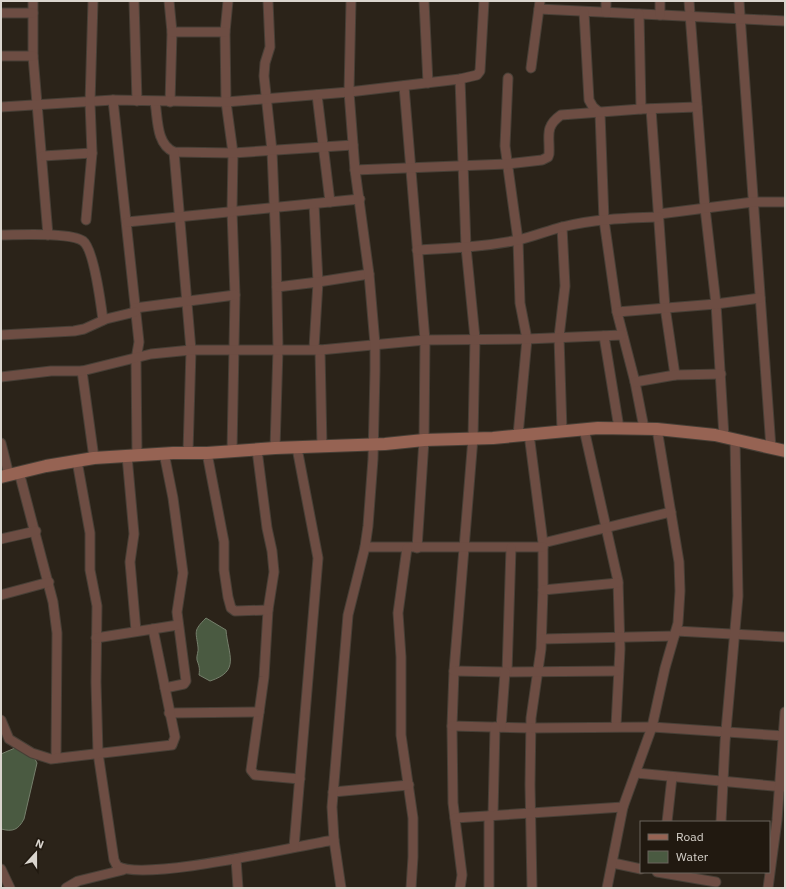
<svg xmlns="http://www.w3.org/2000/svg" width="786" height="889" font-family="'IBM Plex Sans',sans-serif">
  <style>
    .water { fill: #4a5a41; stroke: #757f6b }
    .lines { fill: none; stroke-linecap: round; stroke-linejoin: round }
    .street-casing { stroke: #473f36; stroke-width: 11 }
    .secondary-casing { stroke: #473f36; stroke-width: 14 }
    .street { stroke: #6d4d43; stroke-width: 9 }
    .secondary { stroke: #966353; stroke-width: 12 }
  </style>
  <rect width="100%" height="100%" fill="#2b2319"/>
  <g class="water">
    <path d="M206,618L226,630C228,655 241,671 210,681L199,675C200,668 199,666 197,660C196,656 199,651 198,647C196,631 193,631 206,618Z"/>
    <path d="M15,748L34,757L37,763L24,819C18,830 13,832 1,829V754Z"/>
  </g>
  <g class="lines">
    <g class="street-casing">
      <g id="street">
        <path d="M33,1V56L48,235"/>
        <path d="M134,1L137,101"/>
        <path d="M169,1L172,32L170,102"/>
        <path d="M228,1L225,32L226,102L233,153L232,211L235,295L232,451"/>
        <path d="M268,1L270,47L265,63L264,76L272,151L276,247L278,349L275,448"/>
        <path d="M424,1L428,83"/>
        <path d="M689,1L705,208L716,304L724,437"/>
        <path d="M739,1L771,448"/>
        <path d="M539,9L785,21"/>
        <path d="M584,12L589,100L593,107L600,113L604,220L617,312L635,382L644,428"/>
        <path d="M606,12V1"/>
        <path d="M1,13H33"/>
        <path d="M639,14L641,109"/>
        <path d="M660,15V1"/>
        <path d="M172,32H225"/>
        <path d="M1,56H33"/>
        <path d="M531,68L540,1"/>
        <path d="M508,78L505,146L518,240L520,303L527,339L518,435"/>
        <path d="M460,79L466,247L475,338L473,438L454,671L452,726L453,803L462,875L460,888"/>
        <path d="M404,86L425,340L424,440L417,548"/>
        <path d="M317,95L330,202"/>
        <path d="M113,100L139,342L136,359L137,455"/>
        <path d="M155,102C158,119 156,144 174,152L233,153L353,145"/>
        <path d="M1,107L113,100L226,102L349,92L460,79L477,75L480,71L484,1"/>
        <path d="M651,109L665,307L675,375"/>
        <path d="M174,152L191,350L188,452"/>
        <path d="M43,156L92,153"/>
        <path d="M355,170L507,164L542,160L548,157L549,154C550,136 544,127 561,115L641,109L697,107"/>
        <path d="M314,204L318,282L369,274"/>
        <path d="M659,214L753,202H785"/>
        <path d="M86,220L92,153L90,103L93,1"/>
        <path d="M127,222L360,199"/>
        <path d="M562,227L565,286L559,337L562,431"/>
        <path d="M1,235C19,235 70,232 83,241C94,249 101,305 103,320"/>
        <path d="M417,250C451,248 484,247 518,240C532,237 547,231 562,227C593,219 627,218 659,217"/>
        <path d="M277,287L318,282L314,348L320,350L322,447"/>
        <path d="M135,308L235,295"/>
        <path d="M617,312L716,304L760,298"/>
        <path d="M1,335L74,331L84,329L106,319L135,312"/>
        <path d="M604,336L619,428"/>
        <path d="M82,371L94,458"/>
        <path d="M1,377L51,371H82L151,354L191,350H320L425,340L527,339L622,335"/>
        <path d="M635,382L675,375L721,374"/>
        <path d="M584,429L618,581L620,649L616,726"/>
        <path d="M529,434L543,543V590L541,649L531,718L530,785L532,888"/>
        <path d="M1,443L9,475"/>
        <path d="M257,450L267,528L272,551L274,572L268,610L264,677L251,770L255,775L300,779"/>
        <path d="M164,453L173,498L183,573L177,612L186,681L184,684L165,688"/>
        <path d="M207,453L224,542V570L228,597L231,608L235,611L268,610"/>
        <path d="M127,456L134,534L130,562L136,631"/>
        <path d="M77,461L90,533V570L97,606L96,682L98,753L114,860L117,866C144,882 296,846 334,840"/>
        <path d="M19,472L53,602L57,633L56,758"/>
        <path d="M1,539L36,531"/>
        <path d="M543,543L671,512"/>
        <path d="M365,547H543"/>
        <path d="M407,548L398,613L401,657V735L413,818V857L411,888"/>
        <path d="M543,590L618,583"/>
        <path d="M1,595L49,582"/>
        <path d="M676,631L785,637"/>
        <path d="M96,638L178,625"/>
        <path d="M542,639L674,636"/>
        <path d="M454,671L505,672L618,671"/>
        <path d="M507,672L511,548"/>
        <path d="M169,713L259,712"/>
        <path d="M1,720L9,739L32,753L51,759L172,745L175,737L153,629"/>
        <path d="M452,726L531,728L652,727L785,736"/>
        <path d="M501,727L505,672"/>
        <path d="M636,773L784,787"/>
        <path d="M333,792L409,785"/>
        <path d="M493,815L495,727"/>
        <path d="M489,816V888"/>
        <path d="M455,818L623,807"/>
        <path d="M667,822L672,777"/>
        <path d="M721,822L725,742L738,596L735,439"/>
        <path d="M294,847L318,558L297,448"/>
        <path d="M236,859L238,888"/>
        <path d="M613,863L641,869"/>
        <path d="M1,869L10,888"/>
        <path d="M657,872L716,882"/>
        <path d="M66,888L78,881L123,870"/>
        <path d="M341,888L334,840L332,807L348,615L365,547L368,526L373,459L375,371V344L369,274L355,170L349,92L351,1"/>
        <path d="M607,888L623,807L652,727L665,668L678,623L680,591L679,562L657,429"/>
        <path d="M768,888L777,820L785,712"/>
      </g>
    </g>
    <g class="secondary-casing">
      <path id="secondary" d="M1,477L46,466L94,458L173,453H207L275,448L385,444L424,440L493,438L598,428L657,429L715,435L785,451"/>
    </g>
    <use href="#street" class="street"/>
    <use href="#secondary" class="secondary"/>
  </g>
  <rect width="786" height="889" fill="none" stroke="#dad5ce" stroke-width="4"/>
  <rect x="640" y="821" width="130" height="52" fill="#211910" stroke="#6b645c"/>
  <rect x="648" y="834" width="20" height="6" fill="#966353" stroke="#6b645c"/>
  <text x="676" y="841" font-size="12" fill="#dad5ce">Road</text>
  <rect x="648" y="851" width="20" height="12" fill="#4a5a41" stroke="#6b645c"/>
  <text x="676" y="861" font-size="12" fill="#dad5ce">Water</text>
  <g transform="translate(36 853) rotate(21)" stroke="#211910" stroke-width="3" paint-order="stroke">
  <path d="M0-3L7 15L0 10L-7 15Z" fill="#dad5ce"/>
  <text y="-6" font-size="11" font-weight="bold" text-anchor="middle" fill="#dad5ce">N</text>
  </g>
</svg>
